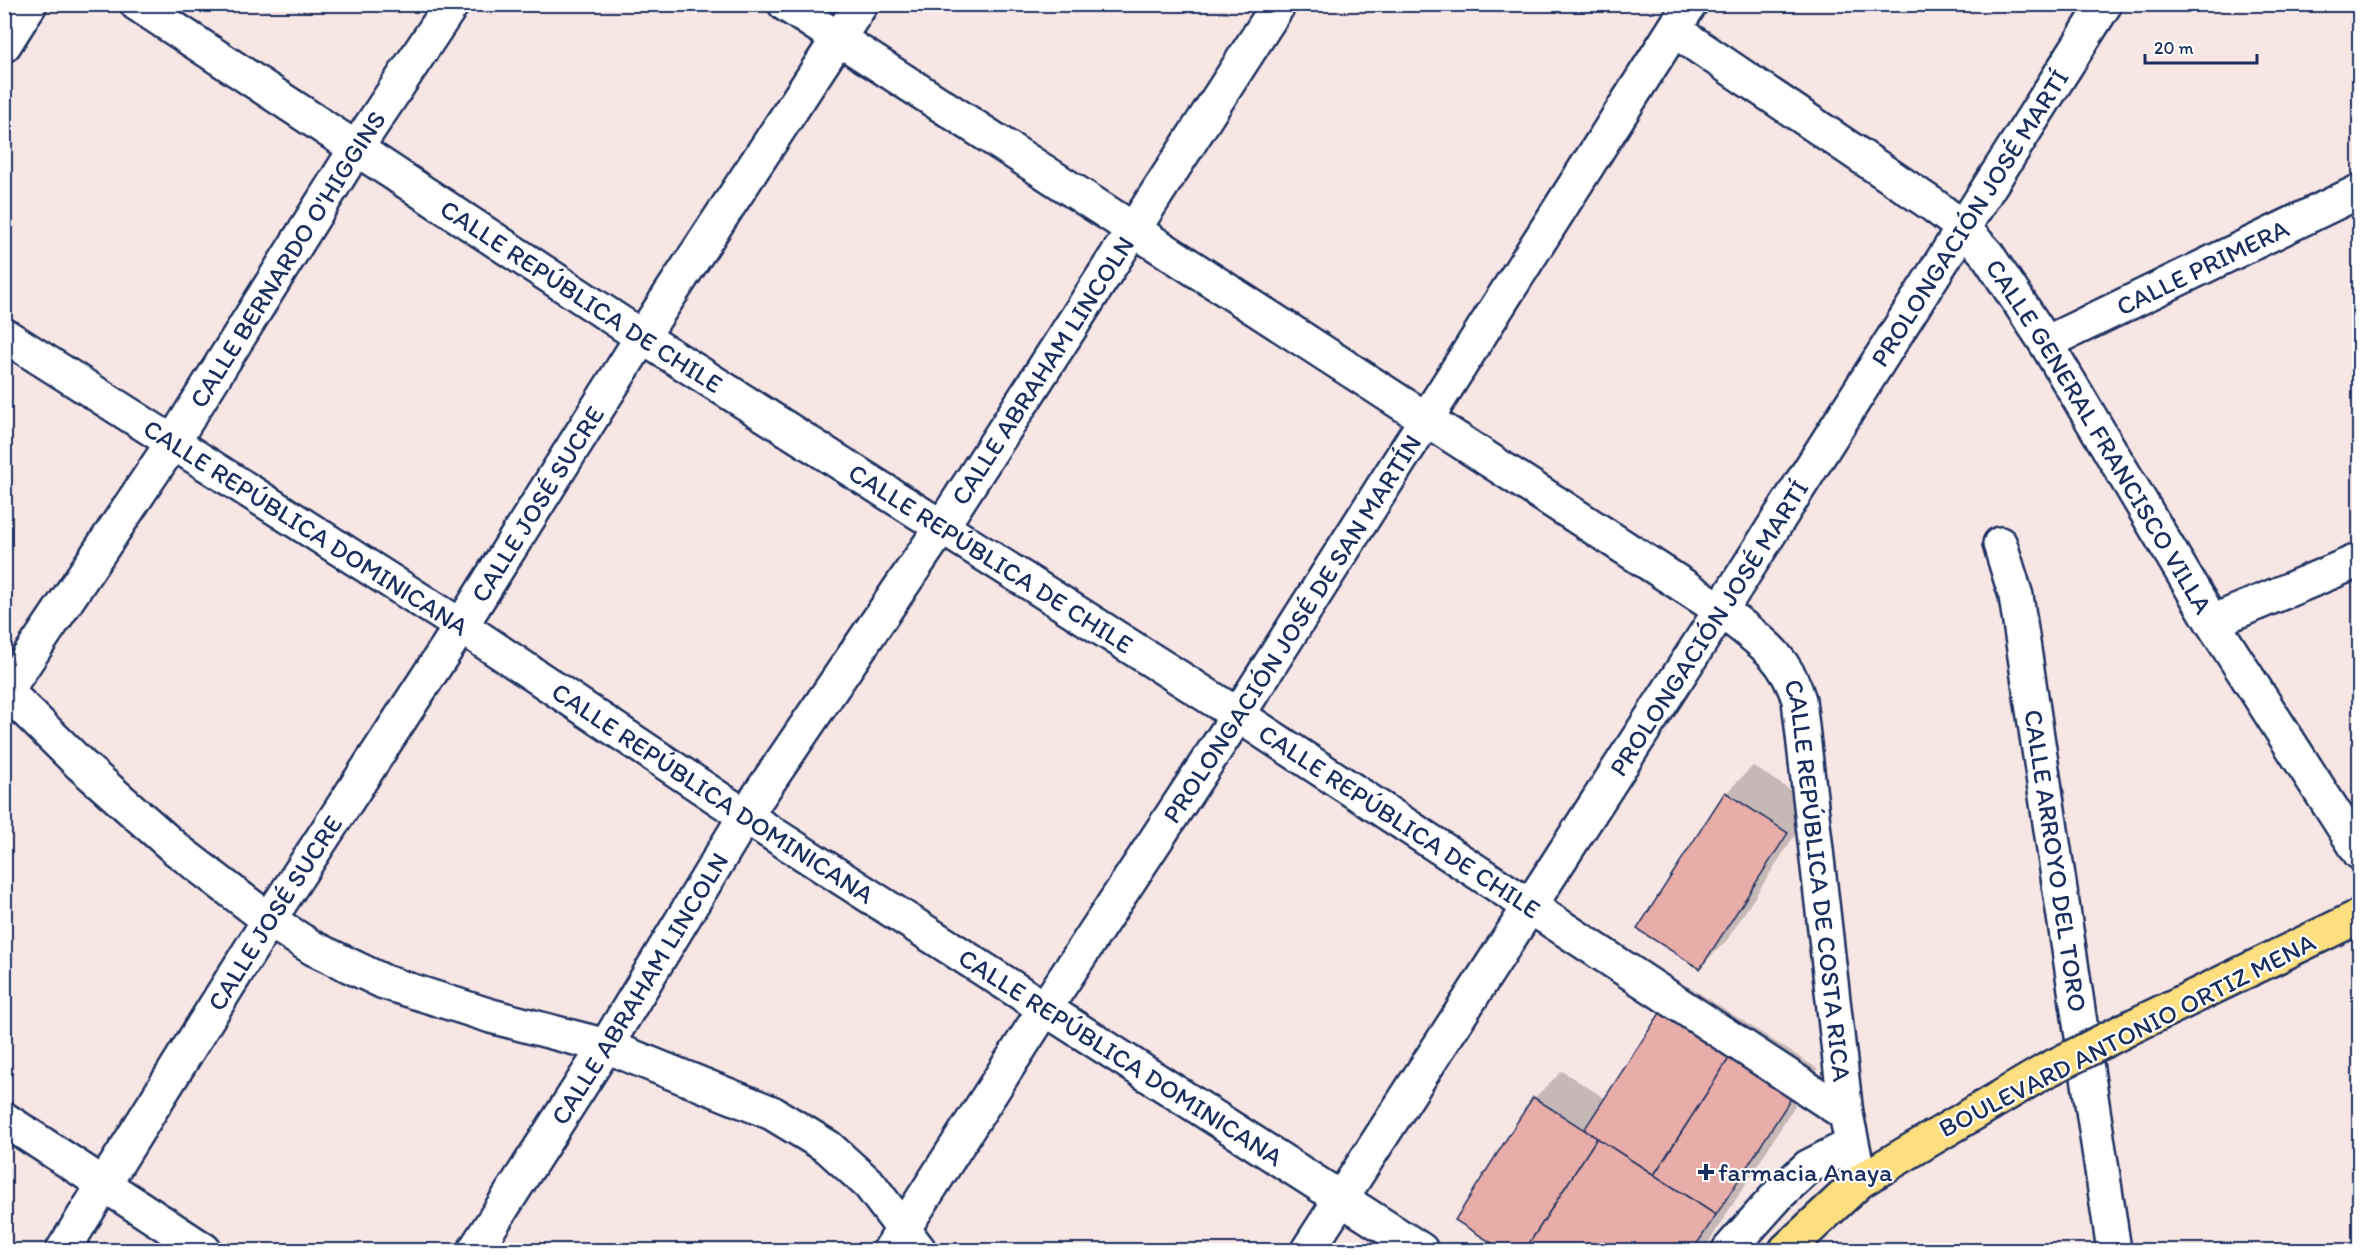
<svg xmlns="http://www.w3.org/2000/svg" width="2364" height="1255" font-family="Itim,sans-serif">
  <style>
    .shadow { fill: #0003 }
    .building { fill: #e8ada9; stroke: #1b2f5e; stroke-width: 1.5 }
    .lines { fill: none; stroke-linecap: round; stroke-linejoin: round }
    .minor-casing { stroke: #1b2f5e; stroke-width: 38 }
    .major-casing { stroke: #1b2f5e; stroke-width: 38 }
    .minor { stroke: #fff; stroke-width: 33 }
    .major { stroke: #fddf80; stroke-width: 33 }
    .major-bridge-casing { stroke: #1b2f5e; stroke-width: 38; stroke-linecap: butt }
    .major-bridge { stroke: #fddf80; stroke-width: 33 }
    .poi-dot { fill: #1b2f5e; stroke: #fff; stroke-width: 2 }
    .labels { text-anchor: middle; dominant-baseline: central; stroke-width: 4.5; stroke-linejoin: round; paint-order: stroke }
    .street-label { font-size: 26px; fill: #1b2f5e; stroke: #fff }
    .poi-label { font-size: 26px; fill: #1b2f5e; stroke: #fff; text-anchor: start }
  </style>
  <rect width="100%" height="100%" fill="#f8e6e5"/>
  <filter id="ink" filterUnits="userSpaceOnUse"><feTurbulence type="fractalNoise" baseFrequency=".0167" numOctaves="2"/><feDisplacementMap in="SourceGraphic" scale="12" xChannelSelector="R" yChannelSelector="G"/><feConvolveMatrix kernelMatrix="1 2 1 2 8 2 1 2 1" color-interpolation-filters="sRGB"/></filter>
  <g filter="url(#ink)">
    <g class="shadow">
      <path d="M1753,766L1814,805L1727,940L1700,967L1726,793Z"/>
      <path d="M1688,986L1818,1069L1704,1250H1506L1457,1219L1534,1098L1562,1071L1606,1099L1661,1014Z"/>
    </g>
    <g class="building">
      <path d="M1725,792L1788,833L1700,969L1637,929Z"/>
      <path d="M1660,1013L1730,1057L1654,1175L1584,1130Z"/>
      <path d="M1730,1057L1792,1097L1716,1215L1654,1175Z"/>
      <path d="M1533,1097L1597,1138L1525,1250H1503L1455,1220Z"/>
      <path d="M1597,1138L1716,1215L1693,1250H1525Z"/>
    </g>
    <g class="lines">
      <g class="minor-casing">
        <g id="minor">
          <path id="s1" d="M137,4L642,337L1238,715L1846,1114"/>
          <path id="s2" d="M785,4L1721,610C1757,639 1785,654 1799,700L1846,1114L1860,1181"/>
          <path id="s3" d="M1674,30L1933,205L1962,227L1987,254L2046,343L2212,622L2360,853"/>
          <path d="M4,45L30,4"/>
          <path id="s4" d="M4,335L461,626L745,816L1421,1250"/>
          <path id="s5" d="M2046,343L2360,191"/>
          <path id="s6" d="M2000,544L2016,596L2114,1250"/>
          <path d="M2212,622L2360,560"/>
          <path d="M4,689L81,765L176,849L269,920L313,948L384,982L491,1016L606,1046L772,1113L828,1147L870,1185L919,1250"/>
          <path id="s7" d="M4,694L173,442L357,147L452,4"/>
          <path d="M4,1119L204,1250"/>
          <path id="s8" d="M63,1250L269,920L461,626L642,337L861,4"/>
          <path id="s9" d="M475,1250L606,1046L745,816L941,528L1279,4"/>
          <path id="s10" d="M890,1250L1044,1010L1238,715L1690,4"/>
          <path id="s11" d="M1308,1250L1721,610L2105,4"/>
          <path d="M1729,1250L1779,1194L1808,1167L1851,1145"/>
        </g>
      </g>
      <g class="major-casing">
        <g id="major">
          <path d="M2127,1029L2360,916"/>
          <path d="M1786,1250L1860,1181L2045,1071"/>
        </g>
      </g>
      <use href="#minor" class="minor"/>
      <use href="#major" class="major"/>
      <g class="major-bridge-casing">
        <path id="major-bridge" d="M2045,1071L2127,1029"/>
      </g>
      <use href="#major-bridge" class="major-bridge"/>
    </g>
  </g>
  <path class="poi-dot" d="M1703 1163h6v6h6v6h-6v6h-6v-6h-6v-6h6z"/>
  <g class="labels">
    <g class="street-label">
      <text stroke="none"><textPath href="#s11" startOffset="1226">PROLONGACIÓN JOSÉ MARTÍ</textPath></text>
      <text stroke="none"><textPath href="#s7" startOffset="519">CALLE BERNARDO O'HIGGINS</textPath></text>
      <text stroke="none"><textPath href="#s5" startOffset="174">CALLE PRIMERA</textPath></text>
      <text stroke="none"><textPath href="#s1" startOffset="532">CALLE REPÚBLICA DE CHILE</textPath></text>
      <text stroke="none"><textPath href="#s9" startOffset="1047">CALLE ABRAHAM LINCOLN</textPath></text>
      <text stroke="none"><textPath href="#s3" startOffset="600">CALLE GENERAL FRANCISCO VILLA</textPath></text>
      <text stroke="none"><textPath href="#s8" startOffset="884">CALLE JOSÉ SUCRE</textPath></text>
      <text stroke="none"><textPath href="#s4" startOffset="358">CALLE REPÚBLICA DOMINICANA</textPath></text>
      <text stroke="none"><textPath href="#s1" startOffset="1018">CALLE REPÚBLICA DE CHILE</textPath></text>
      <text stroke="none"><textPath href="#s10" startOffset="740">PROLONGACIÓN JOSÉ DE SAN MARTÍN</textPath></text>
      <text stroke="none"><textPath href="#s11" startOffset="740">PROLONGACIÓN JOSÉ MARTÍ</textPath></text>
      <text stroke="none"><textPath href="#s4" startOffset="844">CALLE REPÚBLICA DOMINICANA</textPath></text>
      <text stroke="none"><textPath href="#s1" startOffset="1504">CALLE REPÚBLICA DE CHILE</textPath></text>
      <text stroke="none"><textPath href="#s6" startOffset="322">CALLE ARROYO DEL TORO</textPath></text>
      <text stroke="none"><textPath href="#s2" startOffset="1418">CALLE REPÚBLICA DE COSTA RICA</textPath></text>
      <text stroke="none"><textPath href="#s8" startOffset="398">CALLE JOSÉ SUCRE</textPath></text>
      <text stroke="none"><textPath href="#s9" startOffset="309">CALLE ABRAHAM LINCOLN</textPath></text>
      <text transform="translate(2127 1035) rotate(-27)">BOULEVARD ANTONIO ORTIZ MENA</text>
      <text stroke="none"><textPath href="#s4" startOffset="1330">CALLE REPÚBLICA DOMINICANA</textPath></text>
    </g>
    <g class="poi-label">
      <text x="1718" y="1172">farmacia Anaya</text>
    </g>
  </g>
  <rect width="2364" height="1255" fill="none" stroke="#fff" stroke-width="24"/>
  <rect x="12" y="12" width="2340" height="1231" fill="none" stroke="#1b2f5e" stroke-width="2" filter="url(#ink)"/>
  <path d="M2145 54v9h112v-9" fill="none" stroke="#1b2f5e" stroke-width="3"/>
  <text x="2154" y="54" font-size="18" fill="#1b2f5e" stroke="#ffffff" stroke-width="4.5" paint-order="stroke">20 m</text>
</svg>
